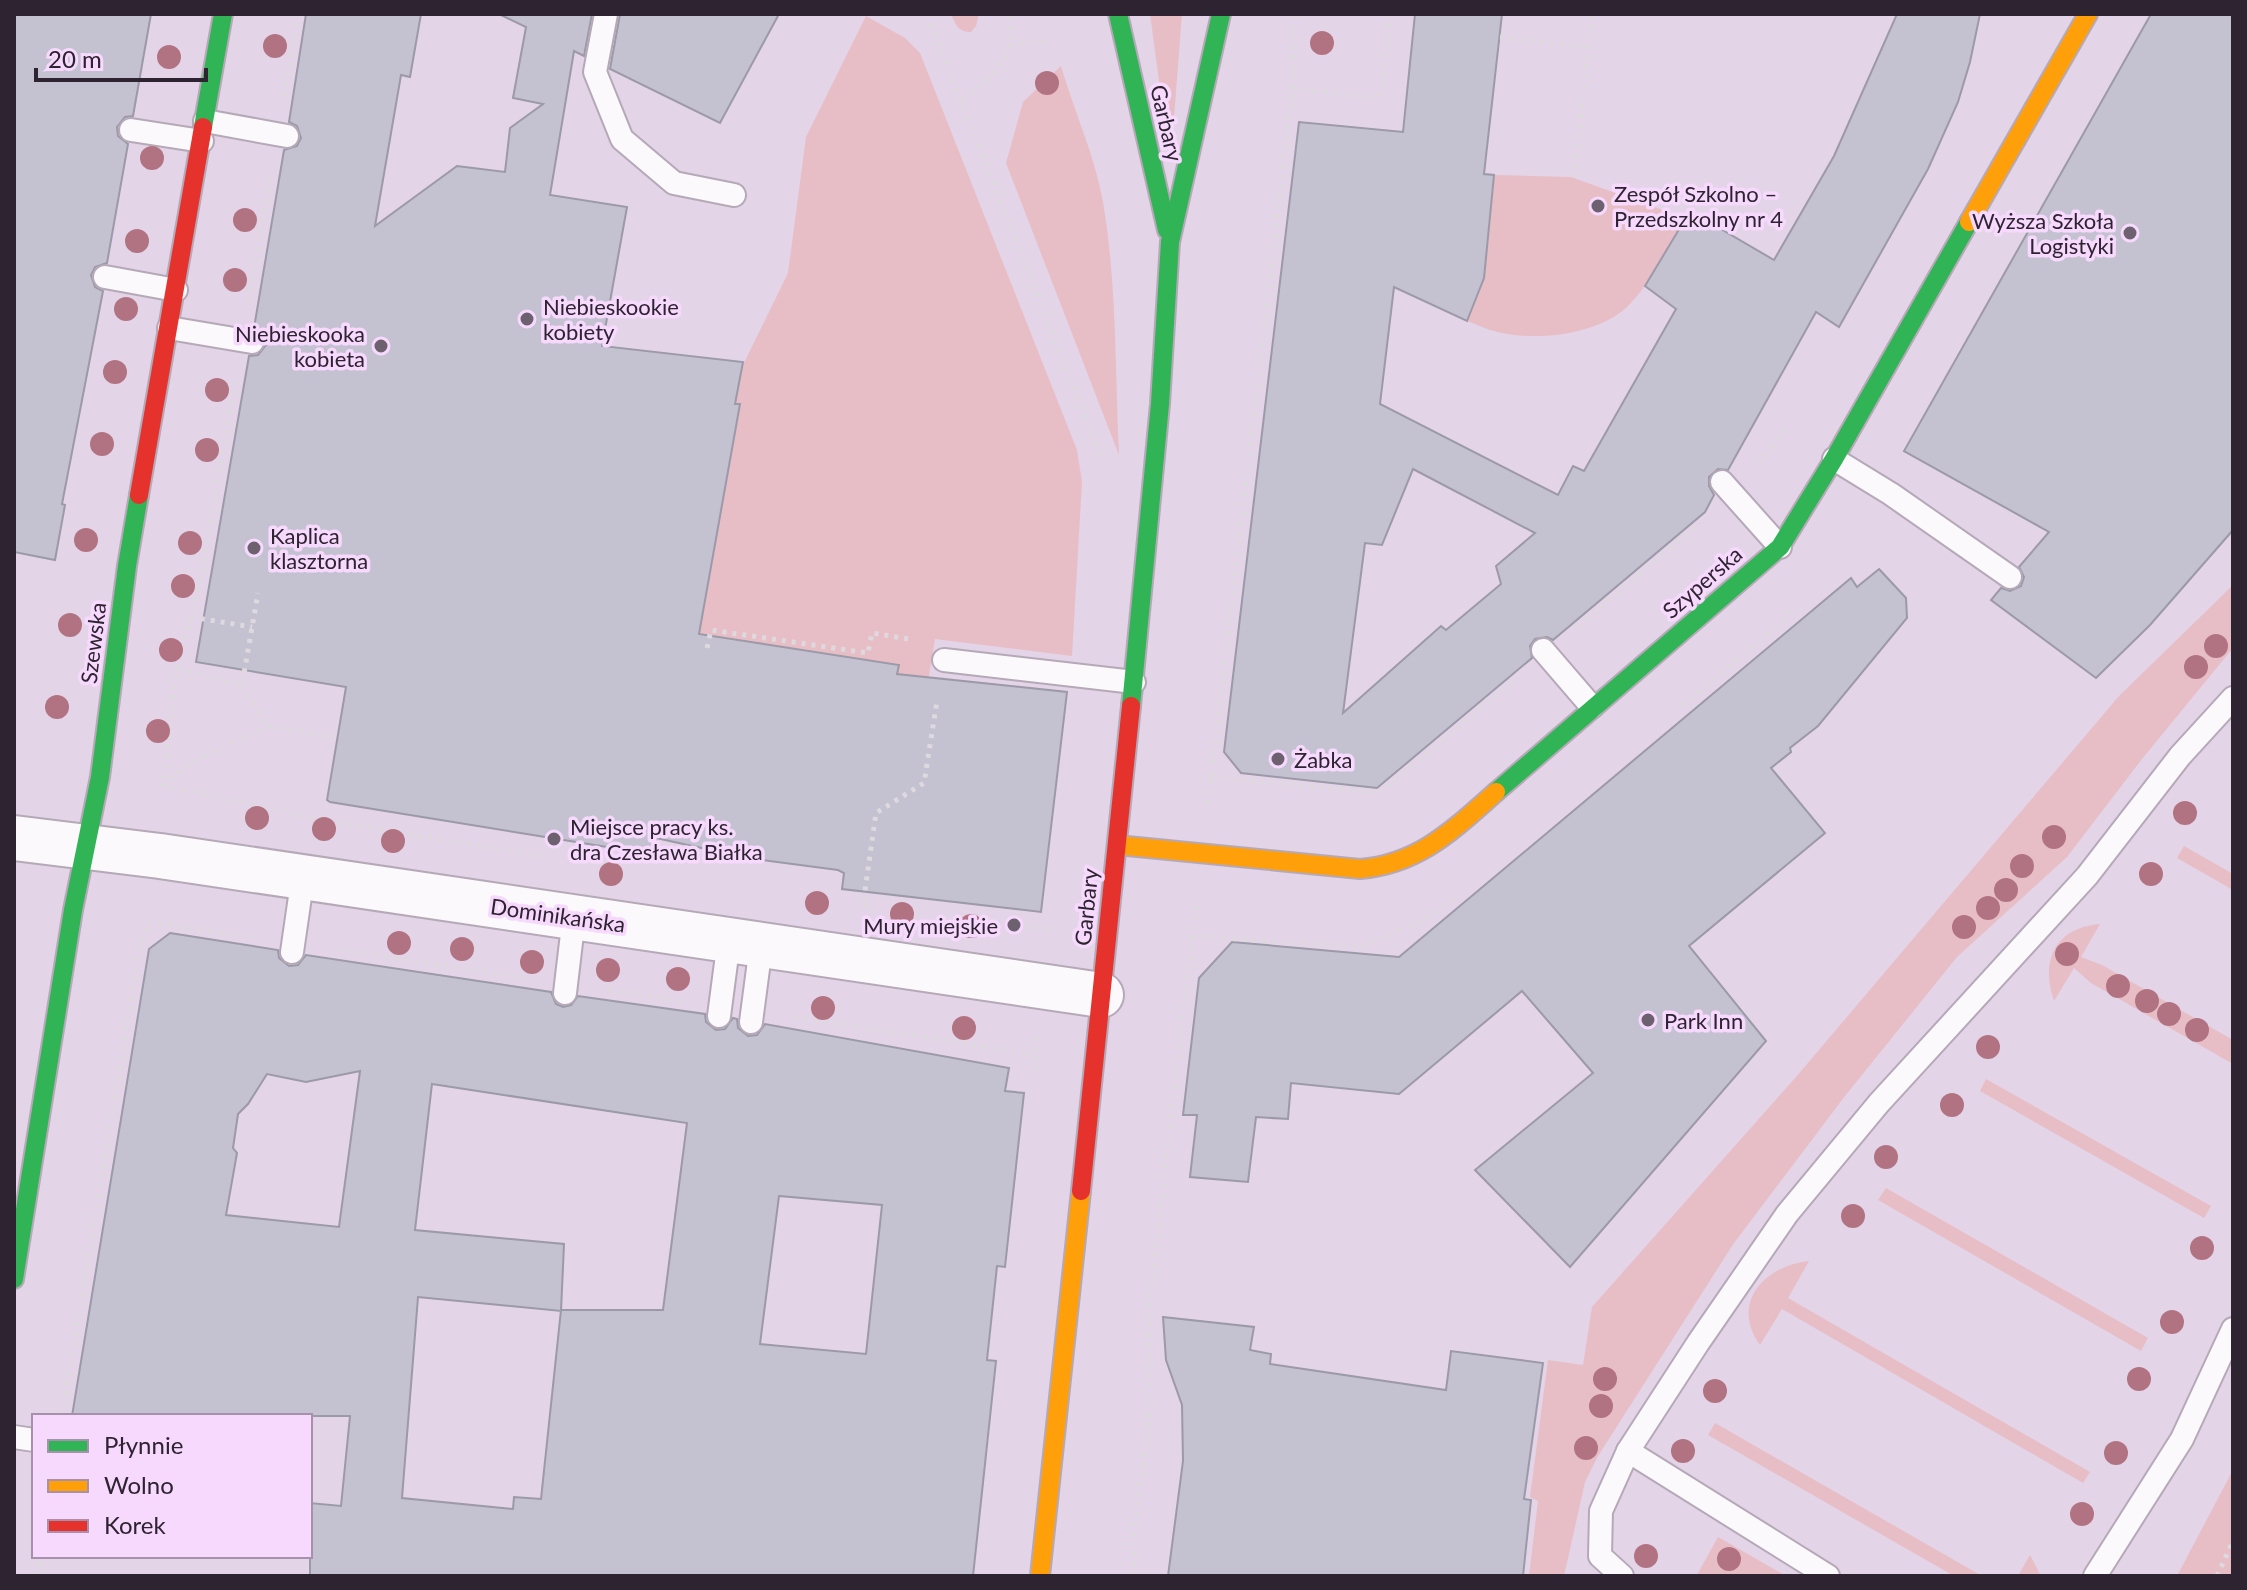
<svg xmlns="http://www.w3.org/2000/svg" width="2247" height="1590" font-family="Lato,sans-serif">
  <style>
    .green { fill: #e7bec6 }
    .building { fill: #c4c1d0; stroke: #9c99a8; stroke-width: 2; fill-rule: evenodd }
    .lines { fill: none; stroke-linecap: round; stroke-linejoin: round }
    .lane-casing { stroke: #b5a9b8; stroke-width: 26 }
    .street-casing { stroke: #b5a9b8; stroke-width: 48 }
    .fast-casing { stroke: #b5a9b8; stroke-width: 22 }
    .slow-casing { stroke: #b5a9b8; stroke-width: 22 }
    .jam-casing { stroke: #b5a9b8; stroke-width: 22 }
    .path { stroke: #ded9de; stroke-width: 5; stroke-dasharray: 4 6; stroke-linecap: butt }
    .lane { stroke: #fbf9fb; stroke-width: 22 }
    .street { stroke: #fbf9fb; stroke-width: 44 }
    .fast { stroke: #30b455; stroke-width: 18 }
    .slow { stroke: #ff9f0a; stroke-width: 18 }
    .jam { stroke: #e5322d; stroke-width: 18 }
    .tree { fill: #b17381 }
    .poi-dot { fill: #6d6170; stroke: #f6d9fd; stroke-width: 3 }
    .labels { text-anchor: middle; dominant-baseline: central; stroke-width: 7; stroke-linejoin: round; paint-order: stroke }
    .street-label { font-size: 22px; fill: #2e2330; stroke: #f6d9fd }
    .poi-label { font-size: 22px; fill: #2e2330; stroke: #f6d9fd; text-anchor: start }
  </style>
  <rect width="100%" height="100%" fill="#e3d4e7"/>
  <g class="green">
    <path d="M951,14H979L976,26L971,32C958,32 956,25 951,14Z"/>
    <path d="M1150,14H1182L1174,118L1169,123L1164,118Z"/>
    <path d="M866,16L905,38L920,53L1077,450L1082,482L1072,656L935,639L927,687L896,681L898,665L844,656L842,668L814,652L802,650L800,663L701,647L693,621L703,615L733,445L735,414H738L740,405L735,404L743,365L788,273L806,137Z"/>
    <path d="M1061,66C1074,111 1095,156 1103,202C1117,284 1115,371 1119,455L1006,163L1023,102Z"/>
    <path d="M1494,175L1571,177L1685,218C1667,247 1651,284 1627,307C1598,334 1540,341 1502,333C1490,331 1478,325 1467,321L1484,278Z"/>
    <path d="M2233,585V648L2142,759L2067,857L1957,957L1845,1096L1734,1243L1598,1456L1585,1482L1564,1576H1529L1538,1501L1530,1497L1548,1360L1583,1365L1592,1307L1796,1077L2119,696Z"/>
    <path d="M2184,846L2233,874V890L2177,858Z"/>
    <path d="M2100,924L2081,957L2102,965L2233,1040V1064L2091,983L2074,968L2054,1001C2040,960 2055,928 2100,924Z"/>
    <path d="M1986,1079L2211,1206L2204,1218L1980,1091Z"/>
    <path d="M1886,1188L2148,1338L2141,1351L1878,1200Z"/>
    <path d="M1809,1261L1788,1298L2090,1472L2083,1483L1782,1309L1760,1345C1730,1303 1764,1266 1809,1261Z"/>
    <path d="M1715,1423L1982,1576H1954L1708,1435Z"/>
    <path d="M2233,1470V1576H2177Z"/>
    <path d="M1718,1537L1781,1573L1784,1576L1697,1575Z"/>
    <path d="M2030,1555L2041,1576H2018Z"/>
  </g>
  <g class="building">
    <path d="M14,14H151L133,116L125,117L117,127L118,136L128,144L107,263L95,267L91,275L95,287L103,291L62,504L65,505L55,560L14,552Z"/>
    <path d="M306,14H421L410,77L401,75L375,226L457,166L505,172L510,128L543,104L513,98L526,27L499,14H592L584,56L574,51L550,195L627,207L602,346L743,362L735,404H740L699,634L899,665L897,674L1067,692L1041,912L842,889L844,873L838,870L747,858L656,838L653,857L613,848L330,802L327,800L346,687L196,662L249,356L258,355L266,345L265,336L254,328L284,150L297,146L301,138L297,126L289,122Z"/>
    <path d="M620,14H779L720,123L610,69Z"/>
    <path d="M1415,14H1502L1484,174L1494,175L1484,278L1467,321L1394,287L1380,404L1558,495L1573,466L1584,471L1676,309L1645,286L1690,211L1774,260L1834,156L1897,14H1980L1970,62L1958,102L1928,169L1839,327L1816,312L1728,470L1718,469L1709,477V486L1714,495L1705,512L1553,640L1547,637L1535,639L1530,646L1532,658L1377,788L1241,773L1224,752L1299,122L1403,132ZM1413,469L1535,533L1496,566L1501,584L1446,630L1441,626L1343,713L1365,543L1382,545Z"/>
    <path d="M2151,14H2233V530L2150,625L2096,678L1991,600L2001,588L2010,591L2021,586L2024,577L2019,567L2049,532L1904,451Z"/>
    <path d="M1879,569L1906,598L1907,618L1818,726L1790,748L1791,752L1771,768L1825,833L1689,946L1766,1041L1570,1267L1475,1170L1593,1073L1522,991L1399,1094L1291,1083L1288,1119L1256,1117L1248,1182L1190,1177L1197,1115H1183L1199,978L1232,942L1399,957L1851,578L1857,587Z"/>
    <path d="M170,933L278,950L279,958L289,966L298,965L306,955L551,992L556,1004L563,1007L571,1005L578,996L705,1014L706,1022L716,1030L725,1029L733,1018L737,1019L738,1028L748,1036L757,1035L765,1024L1009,1068L1005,1091L1024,1093L1005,1267L997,1266L987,1360L996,1361L973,1576H310V1503L341,1506L350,1416H72L149,949ZM360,1071L339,1227L226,1215L237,1153L233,1148L238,1114L248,1104L267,1074L306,1082ZM432,1084L687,1123L663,1310H561L541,1499L514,1497L513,1509L402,1498L418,1297L561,1311L564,1244L415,1230ZM779,1196L882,1205L866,1354L760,1344Z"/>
    <path d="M1163,1317L1254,1327L1250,1350L1271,1354L1270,1364L1446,1390L1451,1351L1543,1363L1524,1499L1531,1500L1523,1576H1168L1183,1461L1182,1405L1166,1360Z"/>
  </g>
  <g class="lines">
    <g class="lane-casing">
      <g id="lane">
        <path d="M606,14L595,72L622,139L674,183L734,195"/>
        <path d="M205,121L287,136"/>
        <path d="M131,130L202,141"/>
        <path d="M105,277L176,290"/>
        <path d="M169,328L252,342"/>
        <path d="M1834,459L1891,494L2010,577"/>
        <path d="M1722,482L1780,547"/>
        <path d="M1543,650L1592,707"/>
        <path d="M944,660L1134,682"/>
        <path d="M292,952L303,876"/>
        <path d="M565,993L574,917"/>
        <path d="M719,1016L729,940"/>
        <path d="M751,1022L761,946"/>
        <path d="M14,1437L34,1440"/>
        <path d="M1622,1576L1600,1556L1601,1511L1628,1451"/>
        <path d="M1828,1576L1628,1451L1698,1343L1787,1214L1879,1103L2087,876L2180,756L2233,698"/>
        <path d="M2095,1576L2182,1439L2233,1329"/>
      </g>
    </g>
    <g class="street-casing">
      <path id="street" d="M14,838L160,856L1101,995"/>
    </g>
    <g class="fast-casing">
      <g id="fast">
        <path d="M1118,14L1167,230"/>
        <path d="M203,127L223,14"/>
        <path d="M1131,706L1160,404L1170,242L1221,14"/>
        <path d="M1496,792L1780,547L1834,459L1969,222"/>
        <path d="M14,1279L73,910L100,777L127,566L139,495"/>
      </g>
    </g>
    <g class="slow-casing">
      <g id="slow">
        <path d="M1969,222L2088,14"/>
        <path d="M1117,845L1360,869C1419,864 1453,830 1496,792"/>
        <path d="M1040,1576L1081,1191"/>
      </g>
    </g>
    <g class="jam-casing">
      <g id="jam">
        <path d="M139,495L203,127"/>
        <path d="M1081,1191L1131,706"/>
      </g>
    </g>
    <g class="path">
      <path d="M927,14L1102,459"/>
      <path d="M1500,37L1587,47"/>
      <path d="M1011,45L1050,41"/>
      <path d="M1293,88L1381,98L1390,14"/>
      <path d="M284,96L299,14"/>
      <path d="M962,101C998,69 1011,64 1012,14"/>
      <path d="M1575,178L1591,14"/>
      <path d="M249,301L271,173"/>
      <path d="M235,381L201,577L177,668L163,785L190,763L268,726"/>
      <path d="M1758,463L1790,425"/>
      <path d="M191,617L252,627"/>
      <path d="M1578,627L1701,522"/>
      <path d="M707,648L711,630L868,653L872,633L909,639"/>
      <path d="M177,668L242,685L258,593"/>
      <path d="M242,685L268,726L338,738"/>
      <path d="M1682,706L1785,619L1791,609"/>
      <path d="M1210,777L1379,793L1515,680"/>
      <path d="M163,785L327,821L541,856"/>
      <path d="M1208,804L1293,88L1295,14"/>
      <path d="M868,906L863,905L876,813L924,783L937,701"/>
      <path d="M965,918L1053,930"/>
      <path d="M1192,936L1361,947L1432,915L1454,897"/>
      <path d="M335,949L526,978"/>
      <path d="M608,990L681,1001"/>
      <path d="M794,1017L1035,1055"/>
      <path d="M1037,1037L1035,1055L1038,1070"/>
      <path d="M63,1415L139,951L149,922L253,937"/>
      <path d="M37,1576L40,1556"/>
      <path d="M1134,1576L1135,1525L1151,1406L1149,1310L1196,905"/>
      <path d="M2217,1576L2233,1541"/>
    </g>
    <use href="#lane" class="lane"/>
    <use href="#street" class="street"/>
    <use href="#fast" class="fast"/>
    <use href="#slow" class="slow"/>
    <use href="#jam" class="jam"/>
  </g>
  <g class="tree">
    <circle cx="1322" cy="43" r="12"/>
    <circle cx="275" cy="46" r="12"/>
    <circle cx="169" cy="57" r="12"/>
    <circle cx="1047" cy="83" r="12"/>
    <circle cx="152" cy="158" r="12"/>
    <circle cx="245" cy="220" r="12"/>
    <circle cx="137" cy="241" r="12"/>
    <circle cx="235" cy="280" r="12"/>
    <circle cx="126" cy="309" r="12"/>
    <circle cx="115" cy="372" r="12"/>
    <circle cx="217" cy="390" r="12"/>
    <circle cx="102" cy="444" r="12"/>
    <circle cx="207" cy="450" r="12"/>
    <circle cx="86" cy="540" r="12"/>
    <circle cx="190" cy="543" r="12"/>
    <circle cx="183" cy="586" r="12"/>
    <circle cx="70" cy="625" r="12"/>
    <circle cx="2216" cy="646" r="12"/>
    <circle cx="171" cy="650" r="12"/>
    <circle cx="2196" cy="667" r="12"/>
    <circle cx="57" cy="707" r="12"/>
    <circle cx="158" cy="731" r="12"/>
    <circle cx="2185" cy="813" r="12"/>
    <circle cx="257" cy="818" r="12"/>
    <circle cx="324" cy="829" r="12"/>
    <circle cx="2054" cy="837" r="12"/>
    <circle cx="393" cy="841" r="12"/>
    <circle cx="2022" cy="866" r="12"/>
    <circle cx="611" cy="874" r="12"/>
    <circle cx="2151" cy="874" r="12"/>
    <circle cx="2006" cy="890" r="12"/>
    <circle cx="817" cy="903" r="12"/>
    <circle cx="1988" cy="908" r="12"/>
    <circle cx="902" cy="914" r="12"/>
    <circle cx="971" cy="926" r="12"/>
    <circle cx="1964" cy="927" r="12"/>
    <circle cx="399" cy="943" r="12"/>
    <circle cx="462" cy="949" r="12"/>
    <circle cx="2067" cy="954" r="12"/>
    <circle cx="532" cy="962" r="12"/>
    <circle cx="608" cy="970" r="12"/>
    <circle cx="678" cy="979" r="12"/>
    <circle cx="2118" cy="986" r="12"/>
    <circle cx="2147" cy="1001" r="12"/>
    <circle cx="823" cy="1008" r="12"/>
    <circle cx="2169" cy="1014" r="12"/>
    <circle cx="964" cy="1028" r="12"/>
    <circle cx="2197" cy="1030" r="12"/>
    <circle cx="1988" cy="1047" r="12"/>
    <circle cx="1952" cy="1105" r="12"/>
    <circle cx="1886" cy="1157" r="12"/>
    <circle cx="1853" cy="1216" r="12"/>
    <circle cx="2202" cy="1248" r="12"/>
    <circle cx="2172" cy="1322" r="12"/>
    <circle cx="1605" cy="1379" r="12"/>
    <circle cx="2139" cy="1379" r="12"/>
    <circle cx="1715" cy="1391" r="12"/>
    <circle cx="1601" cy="1406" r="12"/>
    <circle cx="1586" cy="1448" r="12"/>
    <circle cx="1683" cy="1451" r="12"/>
    <circle cx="2116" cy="1453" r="12"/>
    <circle cx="2082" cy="1514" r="12"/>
    <circle cx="1646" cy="1556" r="12"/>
    <circle cx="1729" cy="1559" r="12"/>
  </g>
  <g class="poi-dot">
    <circle cx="1598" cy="206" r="8"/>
    <circle cx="2130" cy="233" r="8"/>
    <circle cx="527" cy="319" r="8"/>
    <circle cx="381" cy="346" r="8"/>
    <circle cx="254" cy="548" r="8"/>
    <circle cx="1278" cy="759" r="8"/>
    <circle cx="554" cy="839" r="8"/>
    <circle cx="1014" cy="925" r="8"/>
    <circle cx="1648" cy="1020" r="8"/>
  </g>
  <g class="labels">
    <g class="street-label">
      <text transform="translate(1167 123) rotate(77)">Garbary</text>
      <text transform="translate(1702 582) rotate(-41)">Szyperska</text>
      <text transform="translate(93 643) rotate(-83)">Szewska</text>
      <text transform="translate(1086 907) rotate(-84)">Garbary</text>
      <text transform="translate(558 915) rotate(8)">Dominikańska</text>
    </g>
    <g class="poi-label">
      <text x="1614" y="193">Zespół Szkolno –<tspan x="1614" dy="25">Przedszkolny nr 4</tspan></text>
      <text x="2114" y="220" text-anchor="end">Wyższa Szkoła<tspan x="2114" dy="25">Logistyki</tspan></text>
      <text x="543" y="306">Niebieskookie<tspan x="543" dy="25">kobiety</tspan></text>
      <text x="365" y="333" text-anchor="end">Niebieskooka<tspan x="365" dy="25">kobieta</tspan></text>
      <text x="270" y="535">Kaplica<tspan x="270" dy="25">klasztorna</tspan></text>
      <text x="1294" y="759">Żabka</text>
      <text x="570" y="826">Miejsce pracy ks.<tspan x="570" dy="25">dra Czesława Białka</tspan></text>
      <text x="998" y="925" text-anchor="end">Mury miejskie</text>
      <text x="1664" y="1020">Park Inn</text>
    </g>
  </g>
  <rect width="2247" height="1590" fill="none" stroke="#2e2330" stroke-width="32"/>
  <rect x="32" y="1414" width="280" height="144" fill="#f6d9fd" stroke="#a690ab" stroke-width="2"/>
  <rect x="48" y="1440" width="40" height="12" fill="#30b455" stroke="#a690ab" stroke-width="2"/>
  <text x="104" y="1454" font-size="24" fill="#2e2330">Płynnie</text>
  <rect x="48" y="1480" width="40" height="12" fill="#ff9f0a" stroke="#a690ab" stroke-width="2"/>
  <text x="104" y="1494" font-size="24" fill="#2e2330">Wolno</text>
  <rect x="48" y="1520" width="40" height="12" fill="#e5322d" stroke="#a690ab" stroke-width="2"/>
  <text x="104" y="1534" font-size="24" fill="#2e2330">Korek</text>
  <path d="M36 68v12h170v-12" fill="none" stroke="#2e2330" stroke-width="4"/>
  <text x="48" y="68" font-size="24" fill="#2e2330" stroke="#f6d9fd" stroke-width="6" paint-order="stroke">20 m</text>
</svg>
